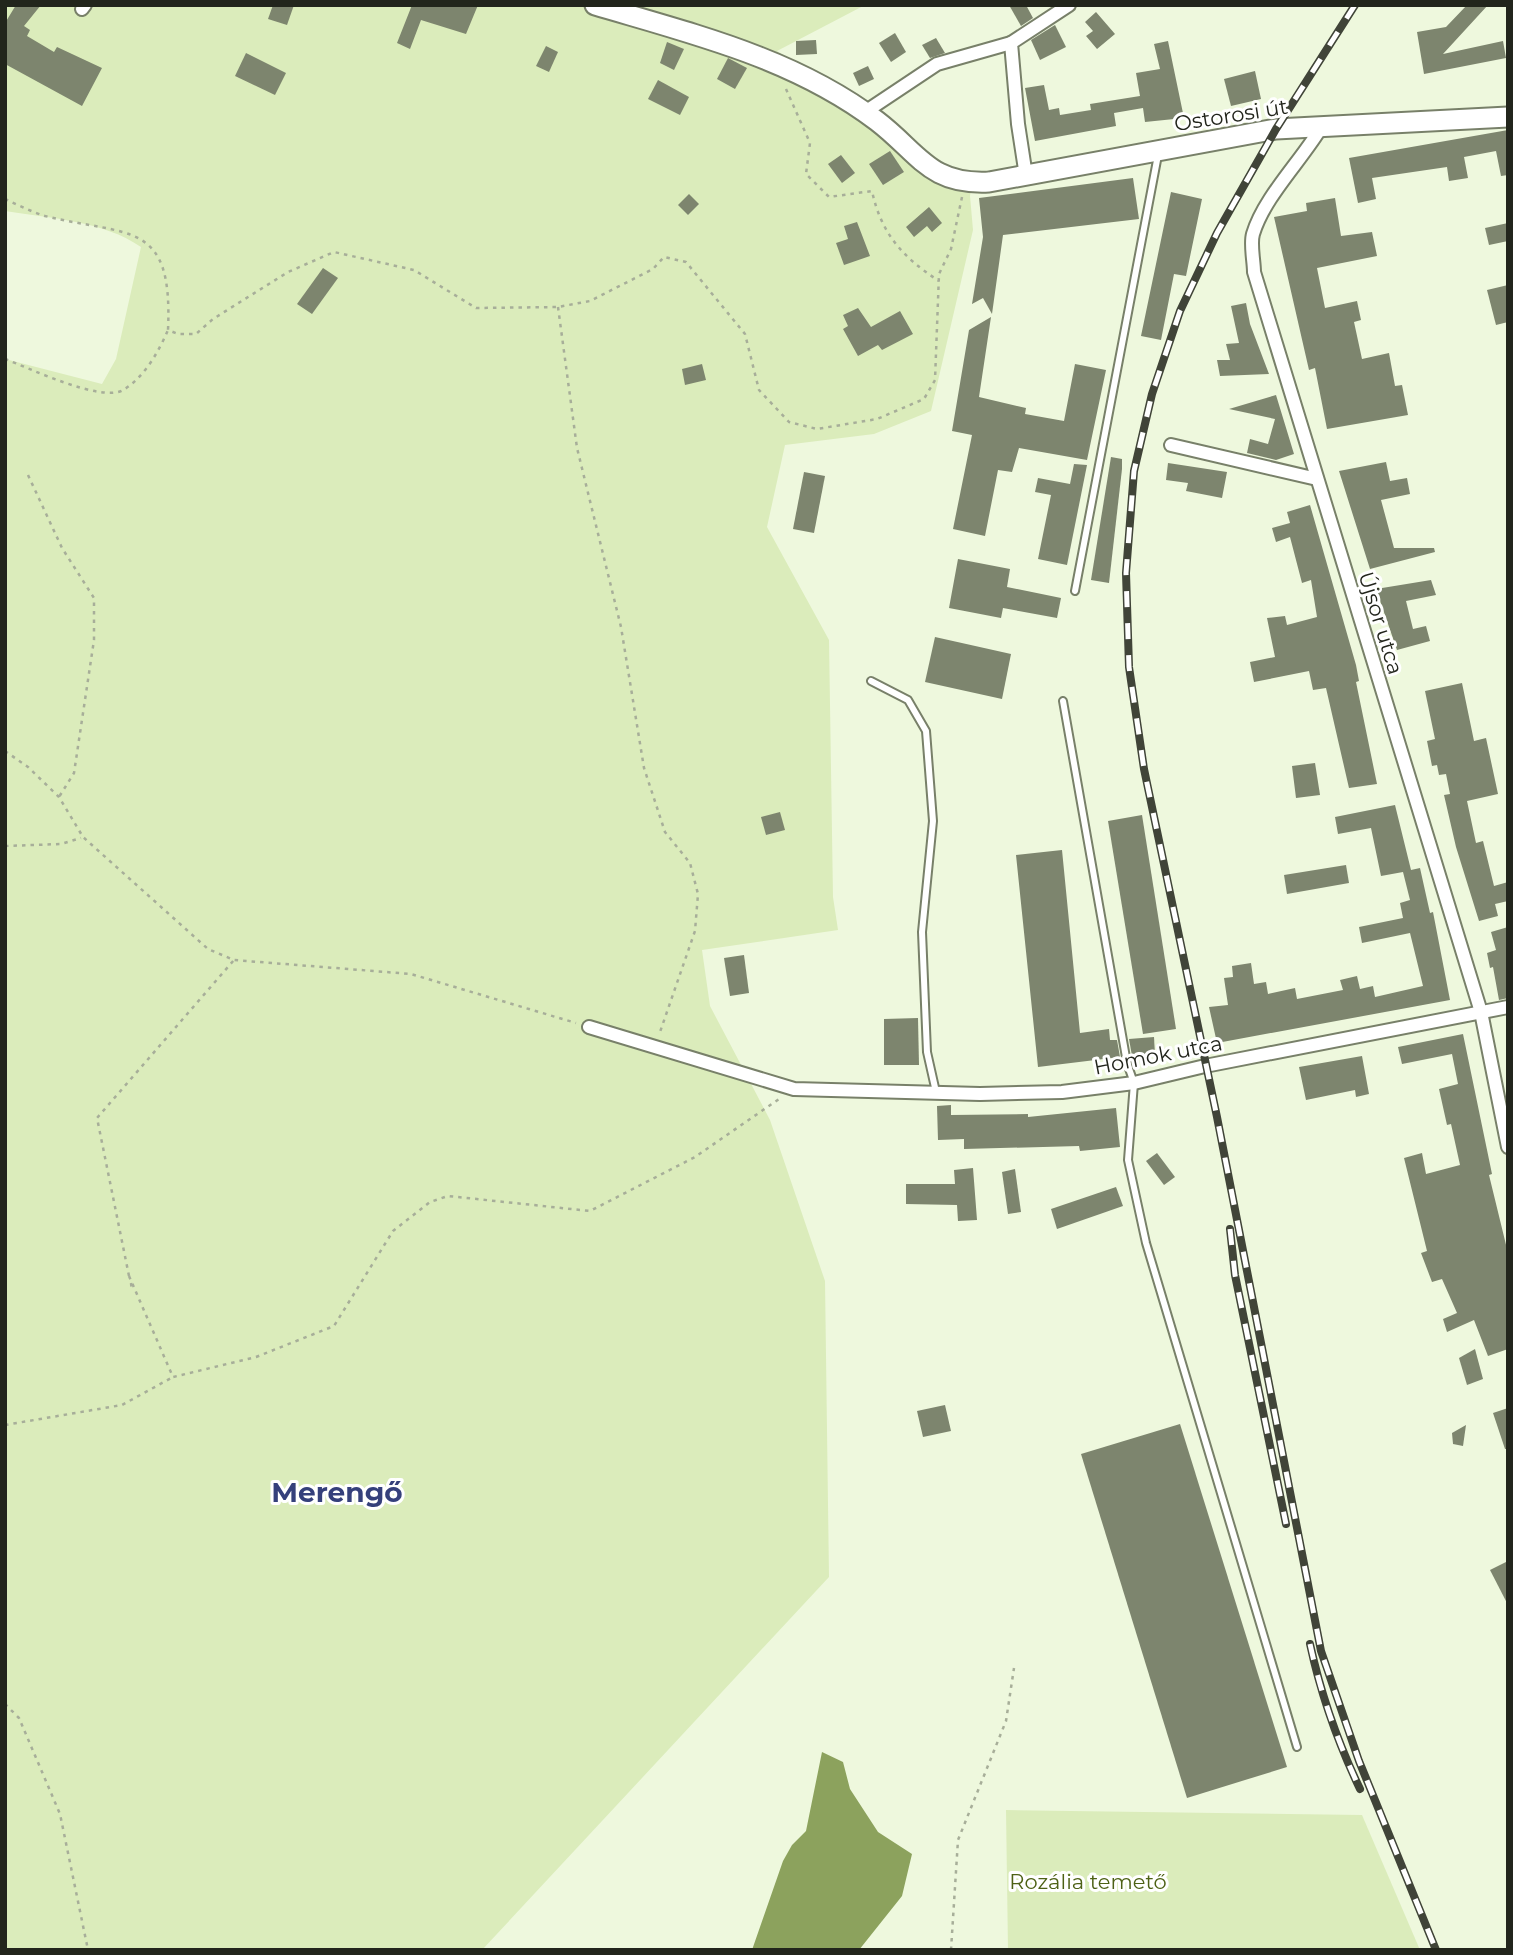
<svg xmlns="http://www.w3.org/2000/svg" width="1513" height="1955" font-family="Montserrat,sans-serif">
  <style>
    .green { fill: #dbecbb }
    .water { fill: #8ca25d }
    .building { fill: #7d856e }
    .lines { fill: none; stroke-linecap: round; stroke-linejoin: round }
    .service-casing { stroke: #788069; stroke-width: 10 }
    .minor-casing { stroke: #788069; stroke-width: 16 }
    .secondary-casing { stroke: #788069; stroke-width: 23 }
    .path { stroke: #a7ae99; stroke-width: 2.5; stroke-dasharray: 3.5 5; stroke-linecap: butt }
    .service { stroke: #fff; stroke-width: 6 }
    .minor { stroke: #fff; stroke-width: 12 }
    .secondary { stroke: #fff; stroke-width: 19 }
    .rail-casing { stroke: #404438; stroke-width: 8 }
    .rail { stroke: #fff; stroke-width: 5; stroke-dasharray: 16; stroke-linecap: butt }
    .labels { text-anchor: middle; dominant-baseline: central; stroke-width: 6; stroke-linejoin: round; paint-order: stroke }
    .street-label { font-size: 21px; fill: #22251c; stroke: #fff }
    .park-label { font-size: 21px; fill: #4d6115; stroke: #fff }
    .district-label { font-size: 28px; font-weight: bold; fill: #35407b; stroke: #fff }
  </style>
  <rect width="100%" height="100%" fill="#eef8dd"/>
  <g class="green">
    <path d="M5,5H865L777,51L933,158L954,172L973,174L970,196L973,230L931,411L874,434L785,445L767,527L829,640L833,897L838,930L702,950L710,1006L770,1120L825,1281L829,1577L482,1950H5V359L102,384L116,359L141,247C104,221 49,218 5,211Z"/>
    <path d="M1006,1810L1362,1815L1420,1950H1008Z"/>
  </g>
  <path class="water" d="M822,1752L843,1762L850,1789L878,1832L912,1854L902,1896L859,1950H752L783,1861L792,1845L806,1831Z"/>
  <g class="building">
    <path d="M16,5H41L24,26L30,30L27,36L54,52L57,47L102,68L82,106L5,64V23Z"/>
    <path d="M273,5H294L287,25L268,19Z"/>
    <path d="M412,5H478L466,34L421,20L410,49L397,43Z"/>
    <path d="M1009,5H1026L1033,18L1021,26Z"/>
    <path d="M1467,5H1488L1443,54L1503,41L1506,58L1424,74L1417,32L1446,27Z"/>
    <path d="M1096,12L1115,34L1097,49L1086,36L1093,31L1085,22Z"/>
    <path d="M1055,25L1066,47L1040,60L1031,40Z"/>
    <path d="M895,33L906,52L891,62L879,43Z"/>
    <path d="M936,38L945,53L930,58L922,45Z"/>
    <path d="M816,40L817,54L796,55V41Z"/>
    <path d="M1168,41L1184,118L1145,122L1143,108L1114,113L1116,126L1035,141L1025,88L1044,85L1049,110L1059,108L1060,115L1091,110L1090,104L1140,96L1136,73L1160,69L1154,44Z"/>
    <path d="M667,42L684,49L674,70L660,63Z"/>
    <path d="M546,46L558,52L549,72L536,66Z"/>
    <path d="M246,53L286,73L275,95L235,76Z"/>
    <path d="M728,58L747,68L735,89L717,79Z"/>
    <path d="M868,66L874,79L859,86L853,73Z"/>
    <path d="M1255,71L1261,99L1231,106L1224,79Z"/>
    <path d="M658,80L689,97L680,115L648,99Z"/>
    <path d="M1508,130V175L1501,176L1496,151L1464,157L1468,178L1449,181L1447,167L1372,178L1376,199L1358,203L1349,158Z"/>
    <path d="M890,151L904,172L883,185L869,164Z"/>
    <path d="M841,155L855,173L842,183L828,164Z"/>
    <path d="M1133,178L1139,219L1003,235L992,314L983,298L972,304L983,237L979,198Z"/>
    <path d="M1171,192L1202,199L1186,276L1174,274L1161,340L1141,336Z"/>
    <path d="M689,194L699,204L688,215L678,205Z"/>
    <path d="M1335,198L1341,236L1372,232L1377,256L1317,268L1325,308L1357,301L1361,320L1354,322L1362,359L1389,353L1395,386L1402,385L1408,415L1327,429L1315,368L1309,370L1274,217L1307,211L1306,203Z"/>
    <path d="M929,207L942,223L932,232L927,226L914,237L906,227Z"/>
    <path d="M857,222L870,256L844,265L836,243L848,239L844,226Z"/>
    <path d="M1508,223V241L1489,245L1485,228Z"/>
    <path d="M323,268L338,278L312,314L297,304Z"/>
    <path d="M1508,285V322L1496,325L1487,290Z"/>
    <path d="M1246,303L1250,324L1269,374L1220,376L1217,360H1230L1226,344L1239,343L1231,306Z"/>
    <path d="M858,308L871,327L900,311L913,334L882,350L878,345L858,356L843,329L848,326L843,315Z"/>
    <path d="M991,317L979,397L1026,408L1025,414L1064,421L1075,364L1106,370L1087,460L1019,448L1012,472L998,470L985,536L953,529L972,435L952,431L969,330Z"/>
    <path d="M702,364L706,380L685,385L682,369Z"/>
    <path d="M1276,395L1294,454L1276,460L1247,453L1250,439L1268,444L1275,419L1229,409Z"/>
    <path d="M1111,457L1122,459V469L1109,583L1091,580Z"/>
    <path d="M1386,462L1390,481L1407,478L1410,494L1381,500L1394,548H1434L1435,552L1370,569L1339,471Z"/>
    <path d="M1168,463L1227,472L1222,498L1186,491L1188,483L1166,480Z"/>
    <path d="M1074,464L1087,465L1067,565L1038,559L1051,495L1035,492L1038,478L1070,484Z"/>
    <path d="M804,472L825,476L814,533L793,529Z"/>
    <path d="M1310,505L1356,665L1359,681L1356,682L1377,784L1349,788L1326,688L1313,690L1309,671L1254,682L1250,662L1275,657L1267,618L1285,616L1287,625L1317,617L1311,580L1302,583L1290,537L1276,542L1272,528L1290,523L1287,512Z"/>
    <path d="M958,559L1010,569L1007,587L1061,598L1057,618L1003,608L1001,618L949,608Z"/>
    <path d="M1431,580L1436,595L1406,601L1413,629L1426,626L1430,641L1397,650L1376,589Z"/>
    <path d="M935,637L1011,654L1002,699L925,682Z"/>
    <path d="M1462,683L1474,741L1486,738L1498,794L1467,801L1476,843L1483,841L1494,886L1508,882V901L1495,904L1498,916L1479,921L1456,847L1444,795L1450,794L1446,774L1439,775L1437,765L1432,766L1427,741L1435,739L1425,691Z"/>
    <path d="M1315,763L1320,795L1296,798L1292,766Z"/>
    <path d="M1395,805L1411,870L1420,868L1430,913L1433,912L1450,1000L1217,1043L1209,1007L1228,1005L1224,978L1233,977L1232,966L1251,963L1254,984L1266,982L1268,994L1295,988L1297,999L1343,990L1340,980L1357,976L1360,989L1373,986L1375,997L1423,986L1410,933L1362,943L1359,927L1403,918L1400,903L1410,900L1403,872L1381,876L1371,828L1338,834L1335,817Z"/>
    <path d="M780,812L785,830L766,835L761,817Z"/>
    <path d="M1142,815L1176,1029L1143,1034L1108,821Z"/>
    <path d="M1062,850L1080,1033L1109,1029L1110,1040H1117L1120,1057L1038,1067L1016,855Z"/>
    <path d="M1346,865L1349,883L1287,894L1284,875Z"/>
    <path d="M1508,927V998L1499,1000L1493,967L1490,968L1487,953L1496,950L1491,932Z"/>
    <path d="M744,955L749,993L730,996L724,958Z"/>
    <path d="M918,1018L919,1065H884V1019Z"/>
    <path d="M1463,1034L1492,1174L1489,1175L1508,1253V1349L1488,1356L1474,1320L1447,1332L1443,1319L1457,1313L1442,1279L1432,1282L1421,1253L1427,1251L1404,1158L1422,1153L1426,1174L1460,1165L1451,1124L1447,1125L1439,1089L1458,1084L1452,1054L1402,1064L1398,1047Z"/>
    <path d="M1154,1037L1155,1055L1132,1056L1129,1039Z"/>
    <path d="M1362,1056L1369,1094L1356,1097L1355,1090L1306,1100L1299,1067Z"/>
    <path d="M951,1105V1115L1028,1114V1117L1116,1108L1120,1147L1080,1151L1079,1146L964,1149V1139L938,1140L937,1106Z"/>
    <path d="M1157,1153L1175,1177L1164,1185L1146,1161Z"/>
    <path d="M973,1168L977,1220L958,1221L957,1205L906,1204V1184H955L954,1170Z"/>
    <path d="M1015,1169L1021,1212L1008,1214L1002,1172Z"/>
    <path d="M1116,1187L1123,1206L1057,1229L1051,1209Z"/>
    <path d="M1475,1349L1483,1379L1467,1385L1459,1358Z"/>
    <path d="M945,1405L951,1431L923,1437L917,1411Z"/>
    <path d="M1508,1408V1449H1505L1493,1413Z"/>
    <path d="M1180,1424L1287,1767L1187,1798L1081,1454Z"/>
    <path d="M1466,1425L1463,1446L1453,1444L1452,1433Z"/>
    <path d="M1508,1561V1605L1490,1570Z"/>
  </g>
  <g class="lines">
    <g class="service-casing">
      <g id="service">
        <path d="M1075,591L1158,155"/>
        <path d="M871,681L908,700L926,731L933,821L922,932L927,1052L936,1092"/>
        <path d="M1063,701L1127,1063L1134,1083L1128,1160L1146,1243L1297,1747"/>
      </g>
    </g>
    <g class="minor-casing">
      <g id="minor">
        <path d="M82,9L85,5"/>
        <path d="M865,112L937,64L1011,43"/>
        <path d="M1322,126C1302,160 1264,197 1253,234C1250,244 1254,261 1254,272L1481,1012L1508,1147"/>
        <path d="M1026,176L1018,124L1011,43L1069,5"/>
        <path d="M1171,445L1317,479"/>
        <path d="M589,1027L794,1089L980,1094L1062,1092L1134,1083L1205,1066L1508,1007"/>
      </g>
    </g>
    <g class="secondary-casing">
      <path id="secondary" d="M595,5C693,34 794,58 877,121C919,153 929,185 989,182L1276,129L1508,117"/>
    </g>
    <g class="path">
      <path d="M786,89L810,143L806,174L829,197L872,191C881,233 902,257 939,281"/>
      <path d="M5,199C18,205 32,212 45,216C130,237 173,219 168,330L178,334H196L213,319L288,272L334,252L414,270L476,308L558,307L590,301L653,269L664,257L686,262L745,334L759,390L789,422L817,429L877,419L924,399L935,380L939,274L951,249L962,197"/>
      <path d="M558,307L577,448L621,627L644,768L665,832L690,863L698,894L695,931L660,1032"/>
      <path d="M5,359C29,368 102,403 123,390C144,378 159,351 168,330"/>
      <path d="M28,475L62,548L94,598V640L74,773L59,797"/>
      <path d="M5,751L28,767L59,797L83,837L208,949L234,960L411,974L576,1023"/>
      <path d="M5,846L61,844L81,838"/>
      <path d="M129,1276L173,1377L256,1357L334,1326L393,1231L430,1202L448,1196L590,1211L695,1157L779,1099"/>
      <path d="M129,1276L97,1118L234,960"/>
      <path d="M131,1283L132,1291"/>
      <path d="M5,1425L122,1405L173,1377"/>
      <path d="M5,1704L19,1718L60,1814L88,1950"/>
      <path d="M951,1950L958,1840L1006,1721L1014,1668"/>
    </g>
    <use href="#service" class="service"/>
    <use href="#minor" class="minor"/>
    <use href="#secondary" class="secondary"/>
    <g class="rail-casing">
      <g id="rail">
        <path d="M1355,5L1276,129L1217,233L1180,311L1152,394L1134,471L1126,573L1129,667L1144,769L1217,1117L1321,1651L1359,1761L1436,1950"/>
        <path d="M1230,1229L1235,1275L1286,1524"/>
        <path d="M1310,1644C1321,1695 1338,1743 1360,1789"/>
      </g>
    </g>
    <use href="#rail" class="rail"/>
  </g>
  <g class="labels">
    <g class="street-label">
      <text transform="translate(1231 115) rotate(-9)">Ostorosi út</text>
      <text transform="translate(1381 623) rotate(73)">Újsor utca</text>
      <text transform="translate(1158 1055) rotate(-11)">Homok utca</text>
    </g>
    <g class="park-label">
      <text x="1088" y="1881">Rozália temető</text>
    </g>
    <g class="district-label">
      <text x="337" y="1492">Merengő</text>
    </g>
  </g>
  <rect width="1513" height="1955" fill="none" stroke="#22251c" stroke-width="14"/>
</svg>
